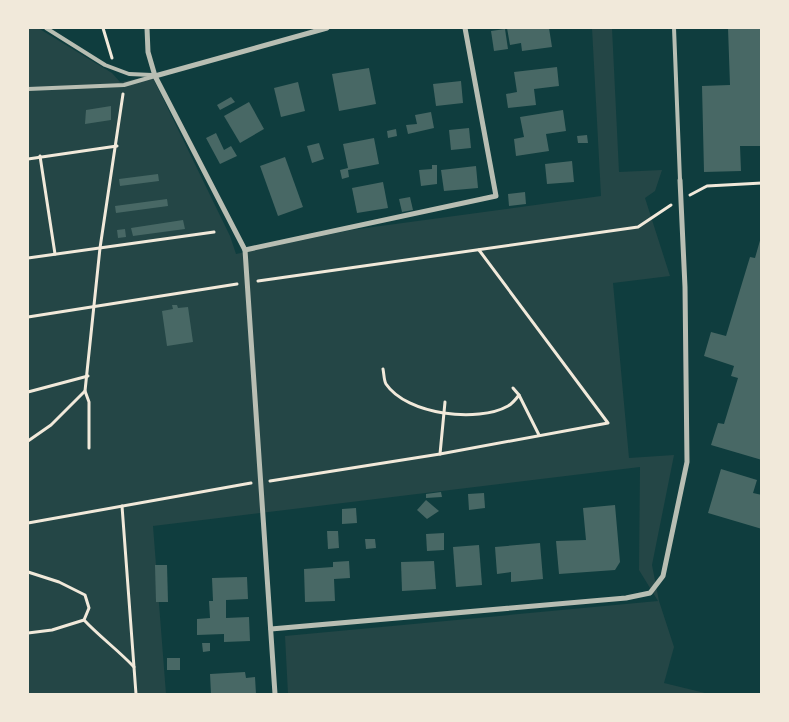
<svg xmlns="http://www.w3.org/2000/svg" width="789" height="722" font-family="'PT Sans',sans-serif">
  <style>
    .green { fill: #244646 }
    .building { fill: #486865 }
    .lines { fill: none; stroke-linecap: round; stroke-linejoin: round }
    .path { stroke: #f1e9da; stroke-width: 3 }
    .service { stroke: #b8beb3; stroke-width: 4 }
    .minor { stroke: #b8beb3; stroke-width: 5 }
  </style>
  <rect width="100%" height="100%" fill="#0f3d3e"/>
  <path class="green" d="M28,28H38L112,73L120,82L152,76L230,236L236,254L351,230L601,196L592,28H612L619,172L662,170L655,191L645,198L670,276L613,283L629,458L674,455L652,565L659,601L674,647L664,683L709,694H288L285,636L658,601L639,570L640,467L153,526L166,694H28Z"/>
  <g class="building">
    <path d="M507,28H549L552,47L522,51L521,43L510,45Z"/>
    <path d="M728,28H762V146H740L741,171L704,172L702,86L730,85Z"/>
    <path d="M505,29L508,49L494,51L491,31Z"/>
    <path d="M557,67L559,86L534,89L536,105L508,108L506,94L517,92L514,72Z"/>
    <path d="M369,68L376,104L339,111L332,74Z"/>
    <path d="M461,81L463,103L436,106L433,84Z"/>
    <path d="M298,82L305,111L281,117L274,88Z"/>
    <path d="M231,97L235,102L220,110L217,105Z"/>
    <path d="M249,102L264,129L240,143L224,116Z"/>
    <path d="M111,106V120L85,124L86,110Z"/>
    <path d="M563,110L566,131L546,134L549,151L516,156L514,139L524,137L520,117Z"/>
    <path d="M431,112L434,128L408,134L406,125L417,124L415,115Z"/>
    <path d="M469,128L471,148L451,150L449,130Z"/>
    <path d="M396,129L397,136L388,138L387,131Z"/>
    <path d="M216,133L224,150L231,146L237,156L220,164L206,138Z"/>
    <path d="M587,135L588,143H578L577,136Z"/>
    <path d="M374,138L379,164L348,170L349,177L342,179L340,170L348,168L343,144Z"/>
    <path d="M319,143L324,159L312,163L307,146Z"/>
    <path d="M285,157L303,207L278,216L260,166Z"/>
    <path d="M572,161L574,182L547,184L545,164Z"/>
    <path d="M432,165H437V184L421,186L419,170L432,169Z"/>
    <path d="M476,166L478,188L444,191L441,170Z"/>
    <path d="M158,174L159,181L120,186L119,179Z"/>
    <path d="M383,182L388,208L357,213L352,188Z"/>
    <path d="M525,192L526,204L509,206L508,194Z"/>
    <path d="M410,197L413,210L402,212L399,199Z"/>
    <path d="M167,199L168,206L116,213L115,206Z"/>
    <path d="M183,220L185,229L133,236L131,228Z"/>
    <path d="M125,229L126,237L118,238L117,230Z"/>
    <path d="M761,237H762V460L711,445L718,423L724,424L738,378L731,376L734,366L704,356L711,332L726,336L750,257L755,258Z"/>
    <path d="M172,305H177L178,308L188,307L193,342L167,346L162,311L173,309Z"/>
    <path d="M721,469L757,480L753,493L762,495V529L708,513Z"/>
    <path d="M441,492L442,497L426,498V494Z"/>
    <path d="M484,493L485,508L469,510L468,494Z"/>
    <path d="M426,500L439,511L427,519L417,510Z"/>
    <path d="M615,505L620,562L615,570L559,574L556,541L586,540L583,508Z"/>
    <path d="M356,508L357,523L342,524V509Z"/>
    <path d="M327,531H338L339,548L328,549Z"/>
    <path d="M444,533V550L427,551L426,534Z"/>
    <path d="M365,539H375L376,548L366,549Z"/>
    <path d="M540,543L543,579L511,582V572L497,574L495,547Z"/>
    <path d="M479,545L482,585L456,587L453,547Z"/>
    <path d="M349,561L350,578L334,579L335,601L305,602L304,569L333,567V562Z"/>
    <path d="M434,561L436,589L402,591L401,562Z"/>
    <path d="M155,565H167L168,602H156Z"/>
    <path d="M247,577L248,599L226,600V618L249,617L250,641L224,642V634L197,635V619L210,618L209,601H213L212,578Z"/>
    <path d="M202,643H210V651L203,652Z"/>
    <rect x="167" y="658" width="13" height="12"/>
    <path d="M245,672L246,678L255,677L256,694H211L210,674Z"/>
  </g>
  <g class="lines">
    <g class="path">
      <path d="M103,28L112,58"/>
      <path d="M40,156L55,254"/>
      <path d="M28,159L117,146"/>
      <path d="M690,195L707,186L762,183"/>
      <path d="M28,258L214,232"/>
      <path d="M258,281L638,227L671,205"/>
      <path d="M28,317L237,284"/>
      <path d="M383,369C384,374 384,381 386,384C407,415 478,423 508,406C512,404 516,399 519,395L539,435"/>
      <path d="M513,388L519,395"/>
      <path d="M28,392L88,376"/>
      <path d="M28,441L51,425L85,391"/>
      <path d="M89,448V402L85,391L100,248L123,94"/>
      <path d="M440,454L445,402"/>
      <path d="M270,481L440,454L608,423L479,250"/>
      <path d="M122,506L136,694"/>
      <path d="M28,523L251,483"/>
      <path d="M28,572L59,582L85,595L89,608L84,620L52,630L28,633"/>
      <path d="M84,620C100,637 118,650 134,667"/>
    </g>
    <g class="service">
      <path d="M46,28L105,65L129,74L152,75"/>
      <path d="M674,28L680,180"/>
      <path d="M28,89L124,85L155,76"/>
    </g>
    <g class="minor">
      <path d="M147,28L148,52L155,76L245,250L275,694"/>
      <path d="M155,76L327,28"/>
      <path d="M245,250L496,196L465,28"/>
      <path d="M271,629L626,598L650,593L663,576L687,462L685,287L680,180"/>
    </g>
  </g>
  <rect width="789" height="722" fill="none" stroke="#f1e9da" stroke-width="58"/>
</svg>
